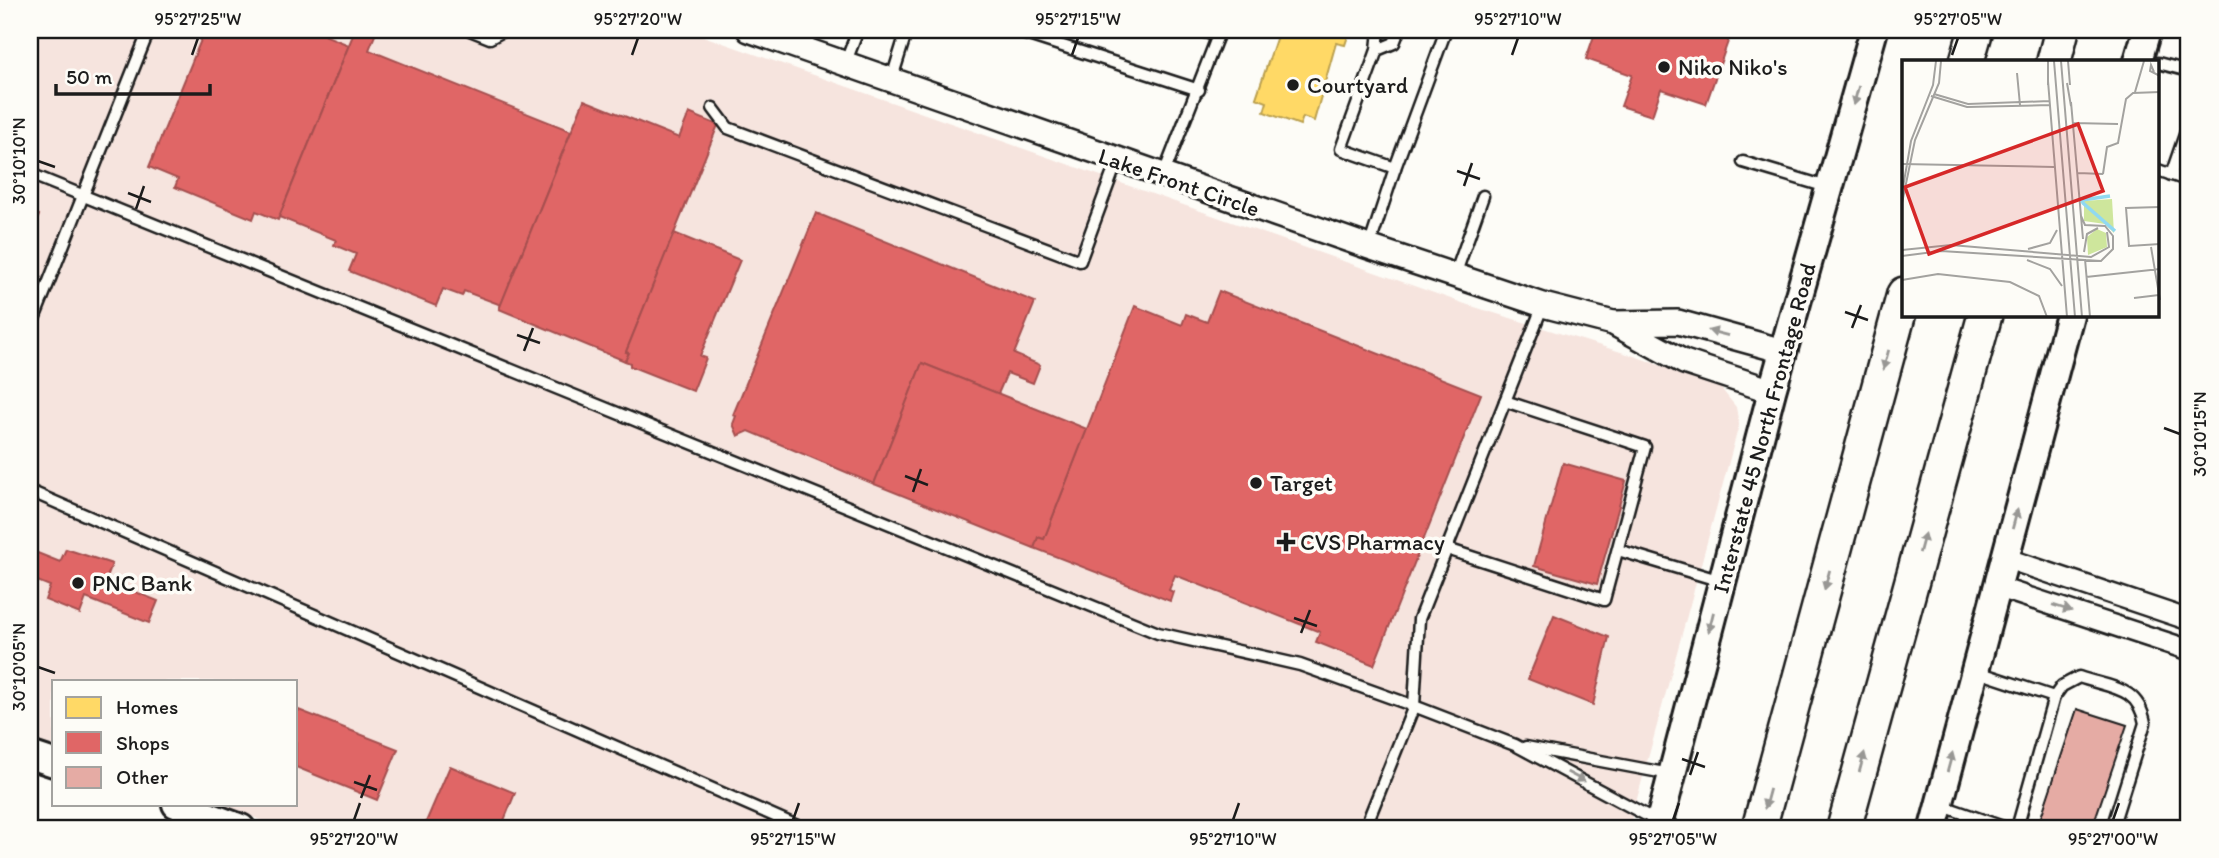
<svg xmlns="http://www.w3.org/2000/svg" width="2219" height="858" font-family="Itim,sans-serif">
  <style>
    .built { fill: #f6e4de }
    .homes { fill: #ffd966; stroke: #bba050; stroke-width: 2 }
    .shops { fill: #e06666; stroke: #a55050; stroke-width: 2 }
    .building { fill: #e5aba4; stroke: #1c1c1c; stroke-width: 2 }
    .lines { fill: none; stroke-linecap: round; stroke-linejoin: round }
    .service-casing { stroke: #1c1c1c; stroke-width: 15 }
    .minor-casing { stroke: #1c1c1c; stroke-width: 24 }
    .tertiary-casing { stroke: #1c1c1c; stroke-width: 28 }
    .secondary-casing { stroke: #1c1c1c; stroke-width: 32 }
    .motorway-casing { stroke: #1c1c1c; stroke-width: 38 }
    .service { stroke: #fdfcf7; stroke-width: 10 }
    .minor { stroke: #fdfcf7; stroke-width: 19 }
    .tertiary { stroke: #fdfcf7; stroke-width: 23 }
    .secondary { stroke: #fdfcf7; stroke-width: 26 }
    .motorway { stroke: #fdfcf7; stroke-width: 33 }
    .oneway { fill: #989794 }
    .ticks { fill: none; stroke: #1c1c1c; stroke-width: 2.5 }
    .poi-dot { fill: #1c1c1c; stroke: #fdfcf7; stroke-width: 2.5 }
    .labels { text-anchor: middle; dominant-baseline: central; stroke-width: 7; stroke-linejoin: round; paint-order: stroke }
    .poi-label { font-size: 23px; fill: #1c1c1c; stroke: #fdfcf7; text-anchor: start }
    .street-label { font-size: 23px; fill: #1c1c1c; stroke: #fdfcf7 }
    .inset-river { fill: none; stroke: #90d9f1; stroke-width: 3.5 }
    .inset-road { fill: none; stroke: #a3a29f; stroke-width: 2 }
    .view { fill: #d62828; fill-opacity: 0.15; stroke: #d62828; stroke-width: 3.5 }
    .inset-edge { fill: none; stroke: #1c1c1c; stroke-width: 3.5 }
    .neatline { fill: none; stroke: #1c1c1c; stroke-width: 2.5 }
    .ticks-label { font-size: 18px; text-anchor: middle; fill: #1c1c1c }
  </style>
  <rect width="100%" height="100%" fill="#fdfcf7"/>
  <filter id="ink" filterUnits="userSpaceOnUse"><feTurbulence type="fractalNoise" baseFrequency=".0143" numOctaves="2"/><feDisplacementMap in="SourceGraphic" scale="14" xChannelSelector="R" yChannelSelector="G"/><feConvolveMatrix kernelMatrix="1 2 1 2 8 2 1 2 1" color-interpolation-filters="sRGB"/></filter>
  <g filter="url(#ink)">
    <path class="built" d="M40,30H686L1468,305L1637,357L1720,387L1736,407L1739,425L1629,828H280L220,804H296V681H54V746L30,740V44Z"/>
    <path class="homes" d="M1279,30H1350L1345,45L1336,43L1314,121L1303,117L1300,125L1264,112L1267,102L1256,98Z"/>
    <g class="shops">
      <path d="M205,30H326L324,35L349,45L278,220L256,211L253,219L175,187L178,179L149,167Z"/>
      <path d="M355,30H377L369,50L571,131L501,305L464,291L462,296L443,289L436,306L349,271L356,254L334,245L336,240L279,217Z"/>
      <path d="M1596,30H1732L1706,104L1661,89L1652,116L1621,106L1632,75L1586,59Z"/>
      <path d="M584,100L679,138L689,113L718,125L626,352L629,353L625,361L499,309Z"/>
      <path d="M30,211L39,215L30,239Z"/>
      <path d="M816,213L1035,302L1014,354L1040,365L1033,383L1007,373L998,394L922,363L874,484L749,431L738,436L733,424L736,416L733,415Z"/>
      <path d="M674,233L740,260L700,356L706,358L693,391L630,366V363L625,361L629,353L626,352Z"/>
      <path d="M1219,291L1481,394L1374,665L1316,642L1320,632L1175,575L1169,590L1173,592L1170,601L1034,548L1038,537L1044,539L1135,306L1182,325L1186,314L1207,322Z"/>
      <path d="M922,363L1087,429L1044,539L1038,537L1034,548L874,484Z"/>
      <path d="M1563,463L1626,481L1597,584L1534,566Z"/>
      <path d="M66,549L112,564L106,580L158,601L149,623L86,598L80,614L45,600L50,586L30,578V550L60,562Z"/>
      <path d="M1554,615L1609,637L1593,705L1528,679Z"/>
      <path d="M296,709L398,749L377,800L296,767Z"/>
      <path d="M450,766L515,793L501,828H442L426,822Z"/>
    </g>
    <path class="building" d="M2077,709L2127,725L2092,828H2045L2038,826Z"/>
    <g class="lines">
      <g class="service-casing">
        <g id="service">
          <path d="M470,30L490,38L505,30"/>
          <path d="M1013,30L1199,90"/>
          <path d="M1199,30L1218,36"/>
          <path d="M1377,50L1379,30"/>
          <path d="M2158,63L2189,71"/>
          <path d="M845,64L858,30"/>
          <path d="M891,81L907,30"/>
          <path d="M713,108L728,128L1080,261L1117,161"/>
          <path d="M1743,162L1827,187"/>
          <path d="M1395,168L1446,30"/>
          <path d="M2158,170L2189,181"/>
          <path d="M30,174L1158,633L1300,665L1414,706L1515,745L1659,822"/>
          <path d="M2171,175L2189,123"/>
          <path d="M1163,176L1220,30"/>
          <path d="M1369,247L1395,168L1341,149L1377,50L1394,43L1399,30"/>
          <path d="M1455,275L1483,196"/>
          <path d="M30,329L149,30"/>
          <path d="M30,491L802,828"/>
          <path d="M1447,549L1604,600L1645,447L1505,401"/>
          <path d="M1618,550L1721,581"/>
          <path d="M1975,671L2054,697"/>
          <path d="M1526,747L1670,774"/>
          <path d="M1940,805L2006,828"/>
          <path d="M1365,828L1414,706L1419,619L1543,305"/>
          <path d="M2017,828L2054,697L2062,686L2079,677C2111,688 2138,686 2145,723L2112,828"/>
        </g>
      </g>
      <g class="minor-casing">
        <g id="minor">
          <path d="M2005,558L2189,620"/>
          <path d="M1997,587L2189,650"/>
        </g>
      </g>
      <g class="tertiary-casing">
        <g id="tertiary">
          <path d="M749,30L1369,247L1543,305L1613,323L1684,362L1772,391"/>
          <path d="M1615,323L1678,322L1783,351"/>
        </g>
      </g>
      <g class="secondary-casing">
        <g id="secondary">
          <path d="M2138,61L2147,30"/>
          <path d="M30,755L54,763"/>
          <path d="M176,804L241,828"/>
          <path d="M1658,828L1772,391L1874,30"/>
          <path d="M1933,828L2070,315"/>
        </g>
      </g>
      <g class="motorway-casing">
        <g id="motorway">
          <path d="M1967,61L1976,30"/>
          <path d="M2054,61L2062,30"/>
          <path d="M1759,828L1904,294"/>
          <path d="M1844,828L1985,315"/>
        </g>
      </g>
      <use href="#service" class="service"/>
      <use href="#minor" class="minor"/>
      <use href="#tertiary" class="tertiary"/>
      <use href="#secondary" class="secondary"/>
      <use href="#motorway" class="motorway"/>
    </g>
    <defs><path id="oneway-solid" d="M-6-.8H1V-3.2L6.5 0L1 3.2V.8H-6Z" transform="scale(1.75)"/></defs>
    <g class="oneway">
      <use href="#oneway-solid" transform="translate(1856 96) rotate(105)"/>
      <use href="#oneway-solid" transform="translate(1718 333) rotate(-165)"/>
      <use href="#oneway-solid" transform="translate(1886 360) rotate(105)"/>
      <use href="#oneway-solid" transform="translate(2015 519) rotate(-75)"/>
      <use href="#oneway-solid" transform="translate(1922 543) rotate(-75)"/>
      <use href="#oneway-solid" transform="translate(1827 580) rotate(105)"/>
      <use href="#oneway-solid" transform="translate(2062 608) rotate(18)"/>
      <use href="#oneway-solid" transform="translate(1711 622) rotate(104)"/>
      <use href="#oneway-solid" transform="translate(1862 762) rotate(-75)"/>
      <use href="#oneway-solid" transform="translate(1950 762) rotate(-75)"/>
      <use href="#oneway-solid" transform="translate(1576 777) rotate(28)"/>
      <use href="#oneway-solid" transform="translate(1767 799) rotate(105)"/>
    </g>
  </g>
  <path class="ticks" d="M192,55L198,38M632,55L638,38M1072,55L1078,38M1512,55L1518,38M1952,55L1958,38M38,161L55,167M1457,171L1480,179M1464,186L1472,163M128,193L151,202M136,209L144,186M1845,312L1868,320M1852,328L1861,305M517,335L540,343M524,351L533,328M2164,428L2180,434M905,476L928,485M913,492L921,469M1294,618L1317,626M1301,633L1310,610M38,667L55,673M1682,759L1705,767M1690,775L1698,752M354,782L377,790M361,798L370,775M354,820L360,803M793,820L799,803M1233,820L1239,803M1673,820L1679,803M2113,820L2119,803"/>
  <g class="poi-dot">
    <circle cx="1664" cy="67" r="7"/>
    <circle cx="1293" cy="85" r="7"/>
    <circle cx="1256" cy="483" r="7"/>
    <path d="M1282.5 531.5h7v7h7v7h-7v7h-7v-7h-7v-7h7z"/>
    <circle cx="78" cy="583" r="7"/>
  </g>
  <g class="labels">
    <g class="poi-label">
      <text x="1678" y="67">Niko Niko's</text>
      <text x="1307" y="85">Courtyard</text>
      <text x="1270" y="483">Target</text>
      <text x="1300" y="542">CVS Pharmacy</text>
      <text x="92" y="583">PNC Bank</text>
    </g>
    <g class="street-label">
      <text transform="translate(1179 182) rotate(19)">Lake Front Circle</text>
      <text transform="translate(1764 428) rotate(-75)">Interstate 45 North Frontage Road</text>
    </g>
  </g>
  <g transform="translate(1902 60)">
    <rect width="257" height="257" fill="#fdfcf7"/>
    <path d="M210,139L212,173L203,164L182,161V141ZM195,169L204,173L205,187L186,195L185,177Z" fill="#cee69c"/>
    <path class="inset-river" d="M208,136L180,140L181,143L213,171"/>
    <path class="inset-road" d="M146,1V25M152,1L173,257M159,1L180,257M166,1L168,25M252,12L249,5L248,11L258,16M115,13L118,45M146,21L165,257M165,23L169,46M233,32L242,1M32,34L66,44L147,41M29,36L65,47L148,45M169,42L181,179M171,63L216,64M0,104L152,107M176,113L201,114M201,114L205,87L216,83L224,39L231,33L258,32M0,133L9,81L31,25L34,1M0,143L13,80L37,23L39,1M258,147L224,148L227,186L258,184M249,187L258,240M126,189L148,183L155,170M0,190L49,185L189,197L207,187L205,172M182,192L185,174L196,168M0,196L39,191L199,201L211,189V176L203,166L183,165L179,156M183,199L188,257M125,200L148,209L160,226M184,217L258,209M0,220L36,214L108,222L137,236L145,257M232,238L257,235"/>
    <path class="view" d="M176,64L201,131L27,194L3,127Z"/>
    <rect width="257" height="257" class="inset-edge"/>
  </g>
  <rect width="2219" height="858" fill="none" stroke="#fdfcf7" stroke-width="77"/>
  <rect x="52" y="680" width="245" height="126" fill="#fdfcf7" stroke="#a3a29f" stroke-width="2"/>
  <rect x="66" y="697" width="35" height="21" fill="#ffd966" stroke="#a3a29f" stroke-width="2"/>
  <text x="116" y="714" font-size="21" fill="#1c1c1c">Homes</text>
  <rect x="66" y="732" width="35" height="21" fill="#e06666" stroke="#a3a29f" stroke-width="2"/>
  <text x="116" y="750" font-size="21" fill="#1c1c1c">Shops</text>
  <rect x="66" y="767" width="35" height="21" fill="#e5aba4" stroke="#a3a29f" stroke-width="2"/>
  <text x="116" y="784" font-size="21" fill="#1c1c1c">Other</text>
  <path d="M56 84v10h154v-10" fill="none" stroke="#1c1c1c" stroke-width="3.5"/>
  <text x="66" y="84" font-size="21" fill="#1c1c1c" stroke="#fdfcf7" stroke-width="5" paint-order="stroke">50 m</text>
  <rect x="38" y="38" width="2142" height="782" class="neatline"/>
  <g class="ticks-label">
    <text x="198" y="25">95°27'25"W</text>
    <text x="638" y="25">95°27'20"W</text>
    <text x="1078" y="25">95°27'15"W</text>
    <text x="1518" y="25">95°27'10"W</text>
    <text x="1958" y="25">95°27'05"W</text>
    <text transform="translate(19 161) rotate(-90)" y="6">30°10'10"N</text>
    <text transform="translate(2200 434) rotate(-90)" y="6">30°10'15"N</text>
    <text transform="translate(19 667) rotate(-90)" y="6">30°10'05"N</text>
    <text x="354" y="845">95°27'20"W</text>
    <text x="793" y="845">95°27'15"W</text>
    <text x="1233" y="845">95°27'10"W</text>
    <text x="1673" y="845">95°27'05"W</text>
    <text x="2113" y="845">95°27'00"W</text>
  </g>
</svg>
